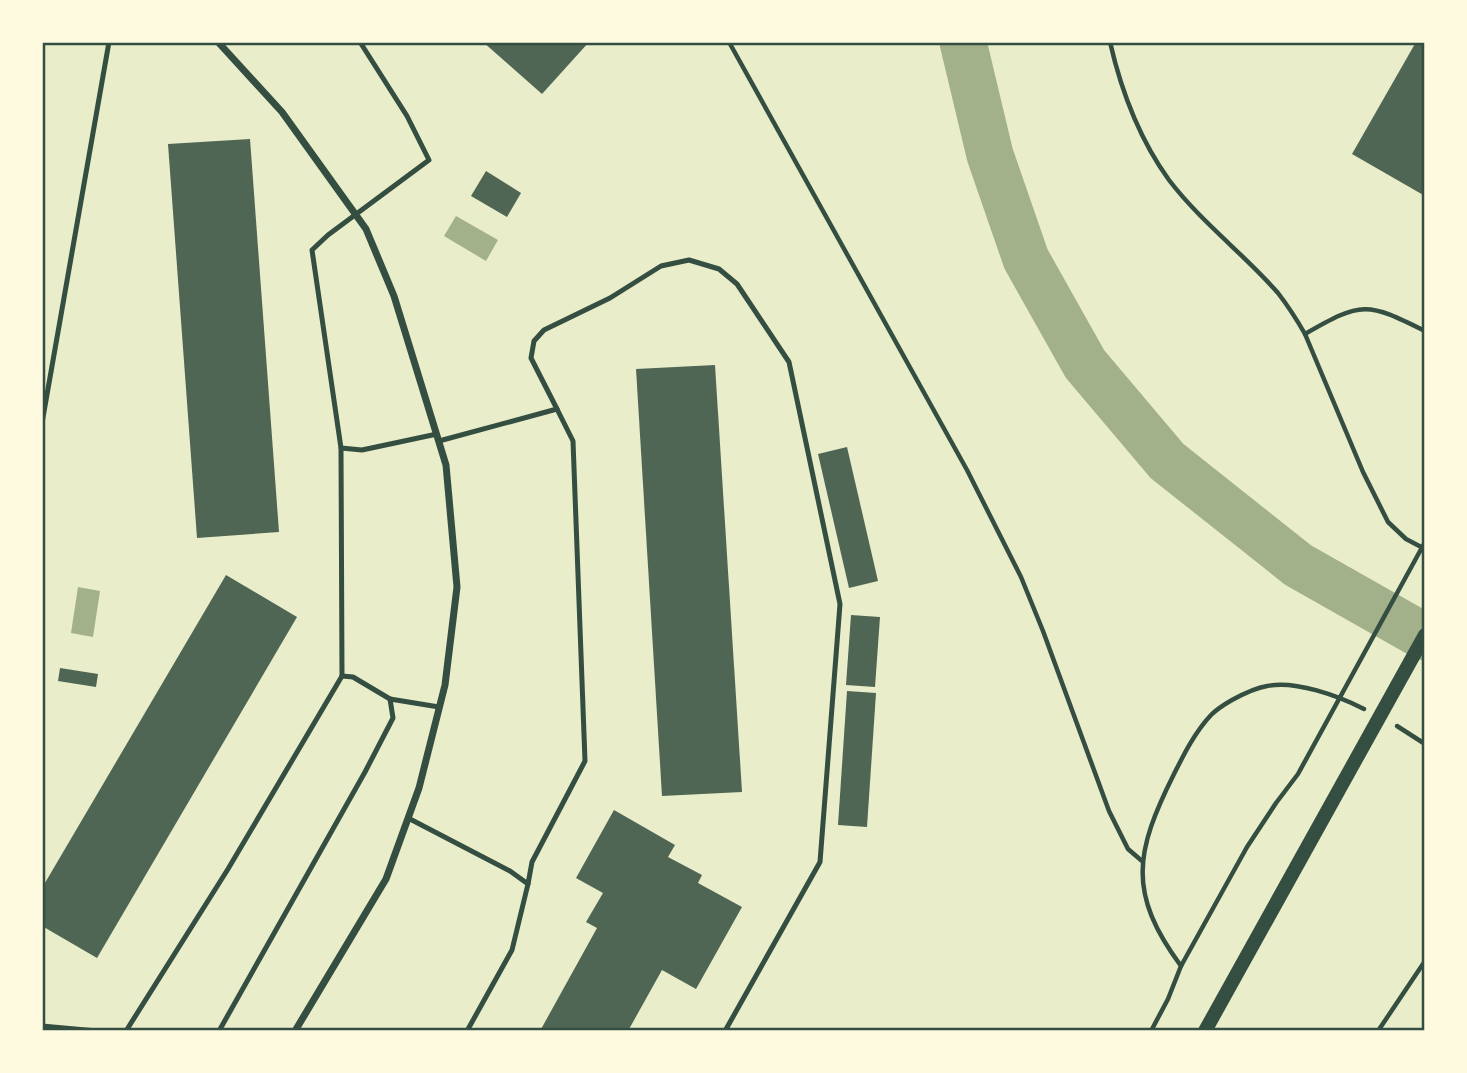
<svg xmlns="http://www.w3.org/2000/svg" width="1467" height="1073" font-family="Quicksand,sans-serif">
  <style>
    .water { fill: #a3b18a }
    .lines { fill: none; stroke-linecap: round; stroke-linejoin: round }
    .river { stroke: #a3b18a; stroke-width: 47 }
    .building { fill: #4f6655 }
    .path { stroke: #344e41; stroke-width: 4.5 }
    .service { stroke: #344e41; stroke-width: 5 }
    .minor { stroke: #344e41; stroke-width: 7 }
    .secondary { stroke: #344e41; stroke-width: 14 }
    .neatline { fill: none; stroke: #344e41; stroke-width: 2.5 }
  </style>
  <rect width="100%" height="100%" fill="#e9edc9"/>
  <g class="water">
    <path d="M456,216L498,240L486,261L444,236Z"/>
    <path d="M78,587L100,591L93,637L71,633Z"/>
  </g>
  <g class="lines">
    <path class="river" d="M963,42L990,155L1026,259L1085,364L1167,461L1298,565L1425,637"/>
  </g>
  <g class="building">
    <path d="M483,42H589L542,94Z"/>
    <path d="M1416,42H1425V196L1352,154Z"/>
    <path d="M250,139L279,532L197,538L168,144Z"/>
    <path d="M486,171L521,193L507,217L471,196Z"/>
    <path d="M715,365L742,792L662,796L636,369Z"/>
    <path d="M847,447L878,581L849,588L818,454Z"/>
    <path d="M226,575L297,617L97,958L42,926V888Z"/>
    <path d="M851,615L880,617L875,687L846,685Z"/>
    <path d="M60,668L98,674L96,687L58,681Z"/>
    <path d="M847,691L876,693L867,827L838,825Z"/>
    <path d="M614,810L675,845L668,857L702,875L698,883L742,907L696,989L662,970L628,1031H540L597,928L586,922L603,893L576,878Z"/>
  </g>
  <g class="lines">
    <g class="path">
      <path d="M729,42L967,470L1021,577L1043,631L1109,811L1128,849L1142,861"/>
      <path d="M1110,42C1121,90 1140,140 1169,180C1201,222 1244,254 1278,293C1288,306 1297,320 1305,334L1363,472L1388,522L1406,539L1425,549"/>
      <path d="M1305,334C1362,301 1367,302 1425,331"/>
      <path d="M1397,726L1425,744"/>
      <path d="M1181,966C1127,893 1135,852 1174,774C1184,754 1195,732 1211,715C1217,709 1225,704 1232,700C1243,694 1255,688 1267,686C1295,680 1339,696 1364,709"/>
      <path d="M1151,1031L1168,999L1181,966L1247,847L1276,803L1298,774L1425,542"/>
      <path d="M1378,1031L1425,961"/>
    </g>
    <g class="service">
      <path d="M360,42L407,116L429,160L328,235L312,250L341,448L362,450L437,434"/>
      <path d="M42,423L109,42"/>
      <path d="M439,441L557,409L531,358L534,341L544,330L610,298L661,266L689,260L719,269L737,284L789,362L840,604L820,862L725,1031"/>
      <path d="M341,448L342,676"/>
      <path d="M390,699L439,707"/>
      <path d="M408,818L510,871L528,884L512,950L467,1031"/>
      <path d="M528,884L532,862L585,761L573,441L557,409"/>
      <path d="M42,1026L97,1031"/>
      <path d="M126,1031L228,869L342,676L353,677L390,699L393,718L365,772L219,1031"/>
    </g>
    <path class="minor" d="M218,42L282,112L366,229L394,296L446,465L457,587L445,685L419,788L386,879L295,1031"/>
    <path class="secondary" d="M1205,1031L1425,635"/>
  </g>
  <rect width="1467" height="1073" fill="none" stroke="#fefae0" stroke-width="88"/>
  <rect x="44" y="44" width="1379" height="985" class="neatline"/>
</svg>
